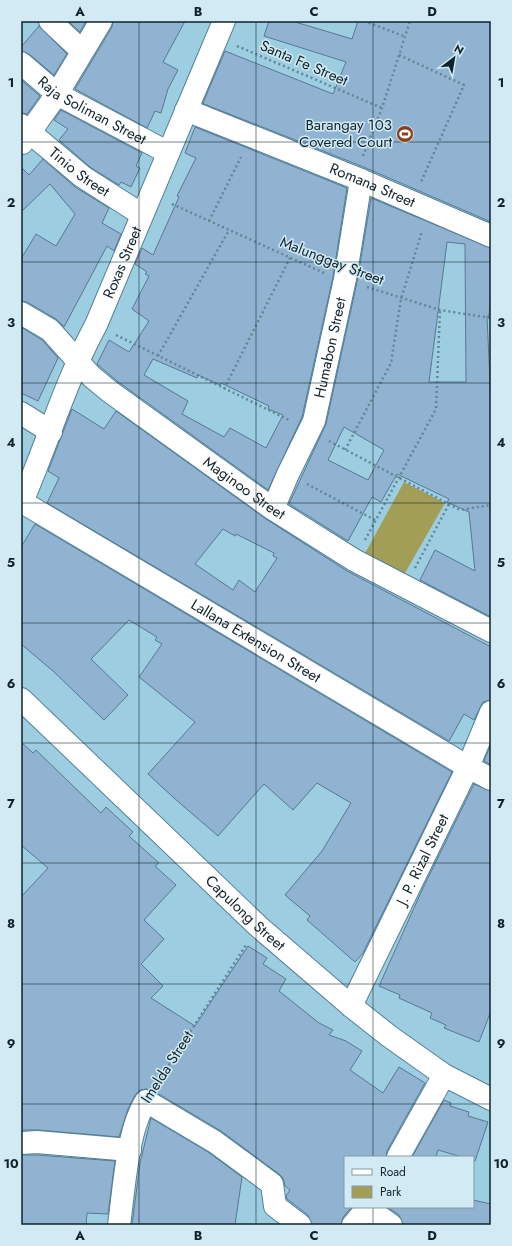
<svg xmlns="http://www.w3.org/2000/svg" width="512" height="1246" font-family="Jost,sans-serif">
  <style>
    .green { fill: #a39e56 }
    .building { fill: #90b3d1; stroke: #577894; fill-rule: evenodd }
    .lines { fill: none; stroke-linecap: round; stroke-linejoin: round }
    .minor-casing { stroke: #538194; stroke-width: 24 }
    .major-casing { stroke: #538194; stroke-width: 24 }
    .path { stroke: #618694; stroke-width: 2.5; stroke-dasharray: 2 3; stroke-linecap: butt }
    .minor { stroke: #fff; stroke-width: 22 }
    .major { stroke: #fff; stroke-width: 22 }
    .grid { fill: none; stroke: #0f232a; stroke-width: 1; stroke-opacity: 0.55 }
    .labels { text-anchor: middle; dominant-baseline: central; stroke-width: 3; stroke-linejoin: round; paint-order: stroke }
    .street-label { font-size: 15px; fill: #0f232a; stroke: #d2eaf4 }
    .poi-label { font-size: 15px; fill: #0f232a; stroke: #d2eaf4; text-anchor: end }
    .neatline { fill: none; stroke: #0f232a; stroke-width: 1.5 }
    .grid-label { font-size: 13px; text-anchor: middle; font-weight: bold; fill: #0f232a }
  </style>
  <rect width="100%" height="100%" fill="#9dcde1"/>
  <path class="green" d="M404,482L445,503L401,580L362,559Z"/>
  <g class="building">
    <path d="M68,21H86L80,32Z"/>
    <path d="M113,21H185L163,62L178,70L168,89L161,113L155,111L147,128L75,89L112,27Z"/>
    <path d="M269,21H292L352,39L358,21H491V222L366,168L204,104L203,103L225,51L333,94L346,62L264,36Z"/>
    <path d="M39,26L67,54L54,75L29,54L21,51V47Z"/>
    <path d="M21,80L40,96L27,114L21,113Z"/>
    <path d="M61,110L142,153L136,166L140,168L131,187L121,182L119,185L90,167L59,140L68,129L54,120Z"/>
    <path d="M195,127L347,188L333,277L302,417L268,490L117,381L97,364L109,340L129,352L149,321L132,309L149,276L145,274L147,272L135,264L142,248L153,255L179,197L177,196L196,158L185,153ZM153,359L197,378L198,375L220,385L221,383L269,406L268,409L283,415L266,448L230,428L224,437L182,414L188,401L144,375Z"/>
    <path d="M43,159L75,187L109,208L102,223L121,234L114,251L107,246L64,327L56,319L27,302L21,301V259L36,234L56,246L75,214L50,184L21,212V167L29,175Z"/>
    <path d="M371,198L491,248V292L489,316H487L491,404V617L420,580L435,550L475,571L469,512L447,502L449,499L397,474L381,502L372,497L348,541L289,504L326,424L357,282ZM447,242L465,244L466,382H429ZM344,427L384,450L368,480L328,460Z"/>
    <path d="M21,327L42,340L58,358L38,401L21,393Z"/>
    <path d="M72,409L104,429L116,411L266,519L347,571L491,647V700L483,702L474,720L464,714L449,741L47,503L59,478L48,471ZM223,529L235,536L236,534L274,553L273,556L277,558L255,592L239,580L233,590L195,564Z"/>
    <path d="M35,524L452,772L363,953L355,962L307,920L310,916L285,895L322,851L351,803L317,783L293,810L264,784L218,836L174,798L148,774L195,722L139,677L162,644L155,640L157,637L129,620L91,659L128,695L104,720L53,671L21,644V547Z"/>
    <path d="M21,742L33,753L36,750L101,813L106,807L133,832L129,836L159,863L155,866L176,885L144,920L164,939L141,964L163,986L151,998L195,1026L248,946L267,958L263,964L286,979L279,991L319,1023L333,1030L329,1035L346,1041L362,1051L350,1070L383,1093L399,1067L425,1083L387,1151L386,1157H345V1207H352L343,1217L341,1225H312L308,1215L287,1199L286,1196L290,1190L285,1186L283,1178L279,1174L221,1131L152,1090L146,1089L140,1090L135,1095L128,1109L119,1137L38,1130H21V897L48,868L21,845Z"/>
    <path d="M491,744V765L484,761Z"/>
    <path d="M474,784L491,791V1011L479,1042L444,1028L446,1025L430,1018L432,1013L399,998L400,995L379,986L423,888Z"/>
    <path d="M444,1100L451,1103L450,1106L469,1112L468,1116L488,1122L475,1161L473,1160V1157H462L438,1150L436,1157H412Z"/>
    <path d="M151,1118L208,1152L242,1177L235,1225H132L140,1163Z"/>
    <path d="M21,1155H37L115,1161L108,1214L87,1213L86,1225H21Z"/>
    <path d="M473,1200L491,1204V1225H403L399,1215L387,1207H473Z"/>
  </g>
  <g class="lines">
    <g class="minor-casing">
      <g id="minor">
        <path d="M50,21L82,51"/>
        <path id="s1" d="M21,63L57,94L167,152"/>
        <path id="s2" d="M186,110L361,180L491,236"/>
        <path id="s3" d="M21,125L83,177L141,214"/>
        <path d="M22,143L57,94L101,21"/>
        <path id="s4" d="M21,313L50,330L91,376L109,391L273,509L354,560L491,631"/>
        <path d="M21,413L51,432"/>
        <path id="s5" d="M22,502L468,767L491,779"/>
        <path id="s6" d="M21,504C47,445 65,382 96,325L224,21"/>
        <path id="s7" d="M273,509L288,474L314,421L345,279L361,180"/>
        <path id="s8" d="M351,1006L468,767L491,712"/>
        <path d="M21,1143L37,1142L130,1150"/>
        <path d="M398,1157L444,1075"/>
        <path d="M367,1208L391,1225"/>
        <path d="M119,1225C124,1190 127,1130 146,1101L215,1142L272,1184L275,1206L300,1225"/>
        <path d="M353,1225L368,1207"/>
      </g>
    </g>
    <g class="major-casing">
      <g id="major">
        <path id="s9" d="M21,699L258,926L351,1006L389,1036L444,1075L491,1099"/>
      </g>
    </g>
    <g class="path">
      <path d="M364,21L406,37"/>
      <path d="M237,46L382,108"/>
      <path d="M399,55L464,85L421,182"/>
      <path d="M363,156L382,108L410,21"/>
      <path d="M172,204L324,273"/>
      <path d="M209,221L241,157"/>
      <path d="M367,287L440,310L491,318"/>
      <path d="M116,335L289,420"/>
      <path d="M158,356L229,230"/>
      <path d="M224,389L290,258"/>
      <path d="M329,441L460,510L491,505"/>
      <path d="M345,450L391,363L401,299L422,231"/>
      <path d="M307,484L375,520"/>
      <path d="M365,540L436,409L440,310"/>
      <path d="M415,568L449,504"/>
      <path d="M158,1082L246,945"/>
    </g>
    <use href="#minor" class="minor"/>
    <use href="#major" class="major"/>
  </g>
  <path class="grid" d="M139,21V1225M256,21V1225M373,21V1157M21,142H491M21,262H491M21,383H491M21,503H491M21,623H491M21,743H491M21,863H491M21,984H491M21,1104H491M373,1207V1225"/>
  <defs>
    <g id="stadium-disc" transform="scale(0.9)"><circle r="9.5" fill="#89421f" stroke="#d2eaf4"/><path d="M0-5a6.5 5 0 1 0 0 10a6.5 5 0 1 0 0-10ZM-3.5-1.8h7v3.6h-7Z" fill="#fff"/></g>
  </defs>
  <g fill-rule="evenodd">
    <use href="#stadium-disc" x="405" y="134"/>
  </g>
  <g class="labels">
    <g class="street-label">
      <text transform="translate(304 63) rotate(23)">Santa Fe Street</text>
      <text stroke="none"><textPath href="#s1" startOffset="86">Raja Soliman Street</textPath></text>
      <text stroke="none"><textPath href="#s3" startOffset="75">Tinio Street</textPath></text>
      <text stroke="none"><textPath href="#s2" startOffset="201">Romana Street</textPath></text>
      <text transform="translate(332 261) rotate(21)">Malunggay Street</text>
      <text stroke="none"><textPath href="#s6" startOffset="262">Roxas Street</textPath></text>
      <text stroke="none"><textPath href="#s7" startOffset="172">Humabon Street</textPath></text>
      <text stroke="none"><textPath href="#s4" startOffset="285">Maginoo Street</textPath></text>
      <text stroke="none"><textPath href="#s5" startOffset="272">Lallana Extension Street</textPath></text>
      <text stroke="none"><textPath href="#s8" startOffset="163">J. P. Rizal Street</textPath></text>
      <text stroke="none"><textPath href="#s9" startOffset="310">Capulong Street</textPath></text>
      <text transform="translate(167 1067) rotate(-57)">Imelda Street</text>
    </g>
    <g class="poi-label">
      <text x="392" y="125">Barangay 103<tspan x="392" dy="17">Covered Court</tspan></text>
    </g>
  </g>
  <rect width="512" height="1246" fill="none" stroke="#d2eaf4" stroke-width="44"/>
  <rect x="344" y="1156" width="130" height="52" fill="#d2eaf4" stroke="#849aa3"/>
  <rect x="352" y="1169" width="20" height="6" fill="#ffffff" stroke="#849aa3"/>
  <text x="380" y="1176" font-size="12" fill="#0f232a">Road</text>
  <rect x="352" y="1186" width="20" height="12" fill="#a39e56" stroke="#849aa3"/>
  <text x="380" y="1196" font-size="12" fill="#0f232a">Park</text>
  <g transform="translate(454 58) rotate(31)" stroke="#d2eaf4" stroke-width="3" paint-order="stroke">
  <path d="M0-3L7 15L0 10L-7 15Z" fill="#0f232a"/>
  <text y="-6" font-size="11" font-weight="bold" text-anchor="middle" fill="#0f232a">N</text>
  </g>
  <rect x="22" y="22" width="468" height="1202" class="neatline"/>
  <g class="grid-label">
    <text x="80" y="16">A</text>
    <text x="198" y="16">B</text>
    <text x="314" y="16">C</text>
    <text x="432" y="16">D</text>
    <text x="11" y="87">1</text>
    <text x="501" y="87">1</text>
    <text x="11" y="207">2</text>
    <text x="501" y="207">2</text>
    <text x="11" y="327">3</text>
    <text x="501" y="327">3</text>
    <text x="11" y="447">4</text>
    <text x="501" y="447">4</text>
    <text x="11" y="567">5</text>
    <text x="501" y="567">5</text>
    <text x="11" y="688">6</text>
    <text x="501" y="688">6</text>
    <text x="11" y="808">7</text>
    <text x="501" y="808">7</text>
    <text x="11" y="928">8</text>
    <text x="501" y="928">8</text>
    <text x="11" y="1048">9</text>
    <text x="501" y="1048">9</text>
    <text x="11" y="1168">10</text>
    <text x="501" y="1168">10</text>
    <text x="80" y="1240">A</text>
    <text x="198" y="1240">B</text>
    <text x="314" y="1240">C</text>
    <text x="432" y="1240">D</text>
  </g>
</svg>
